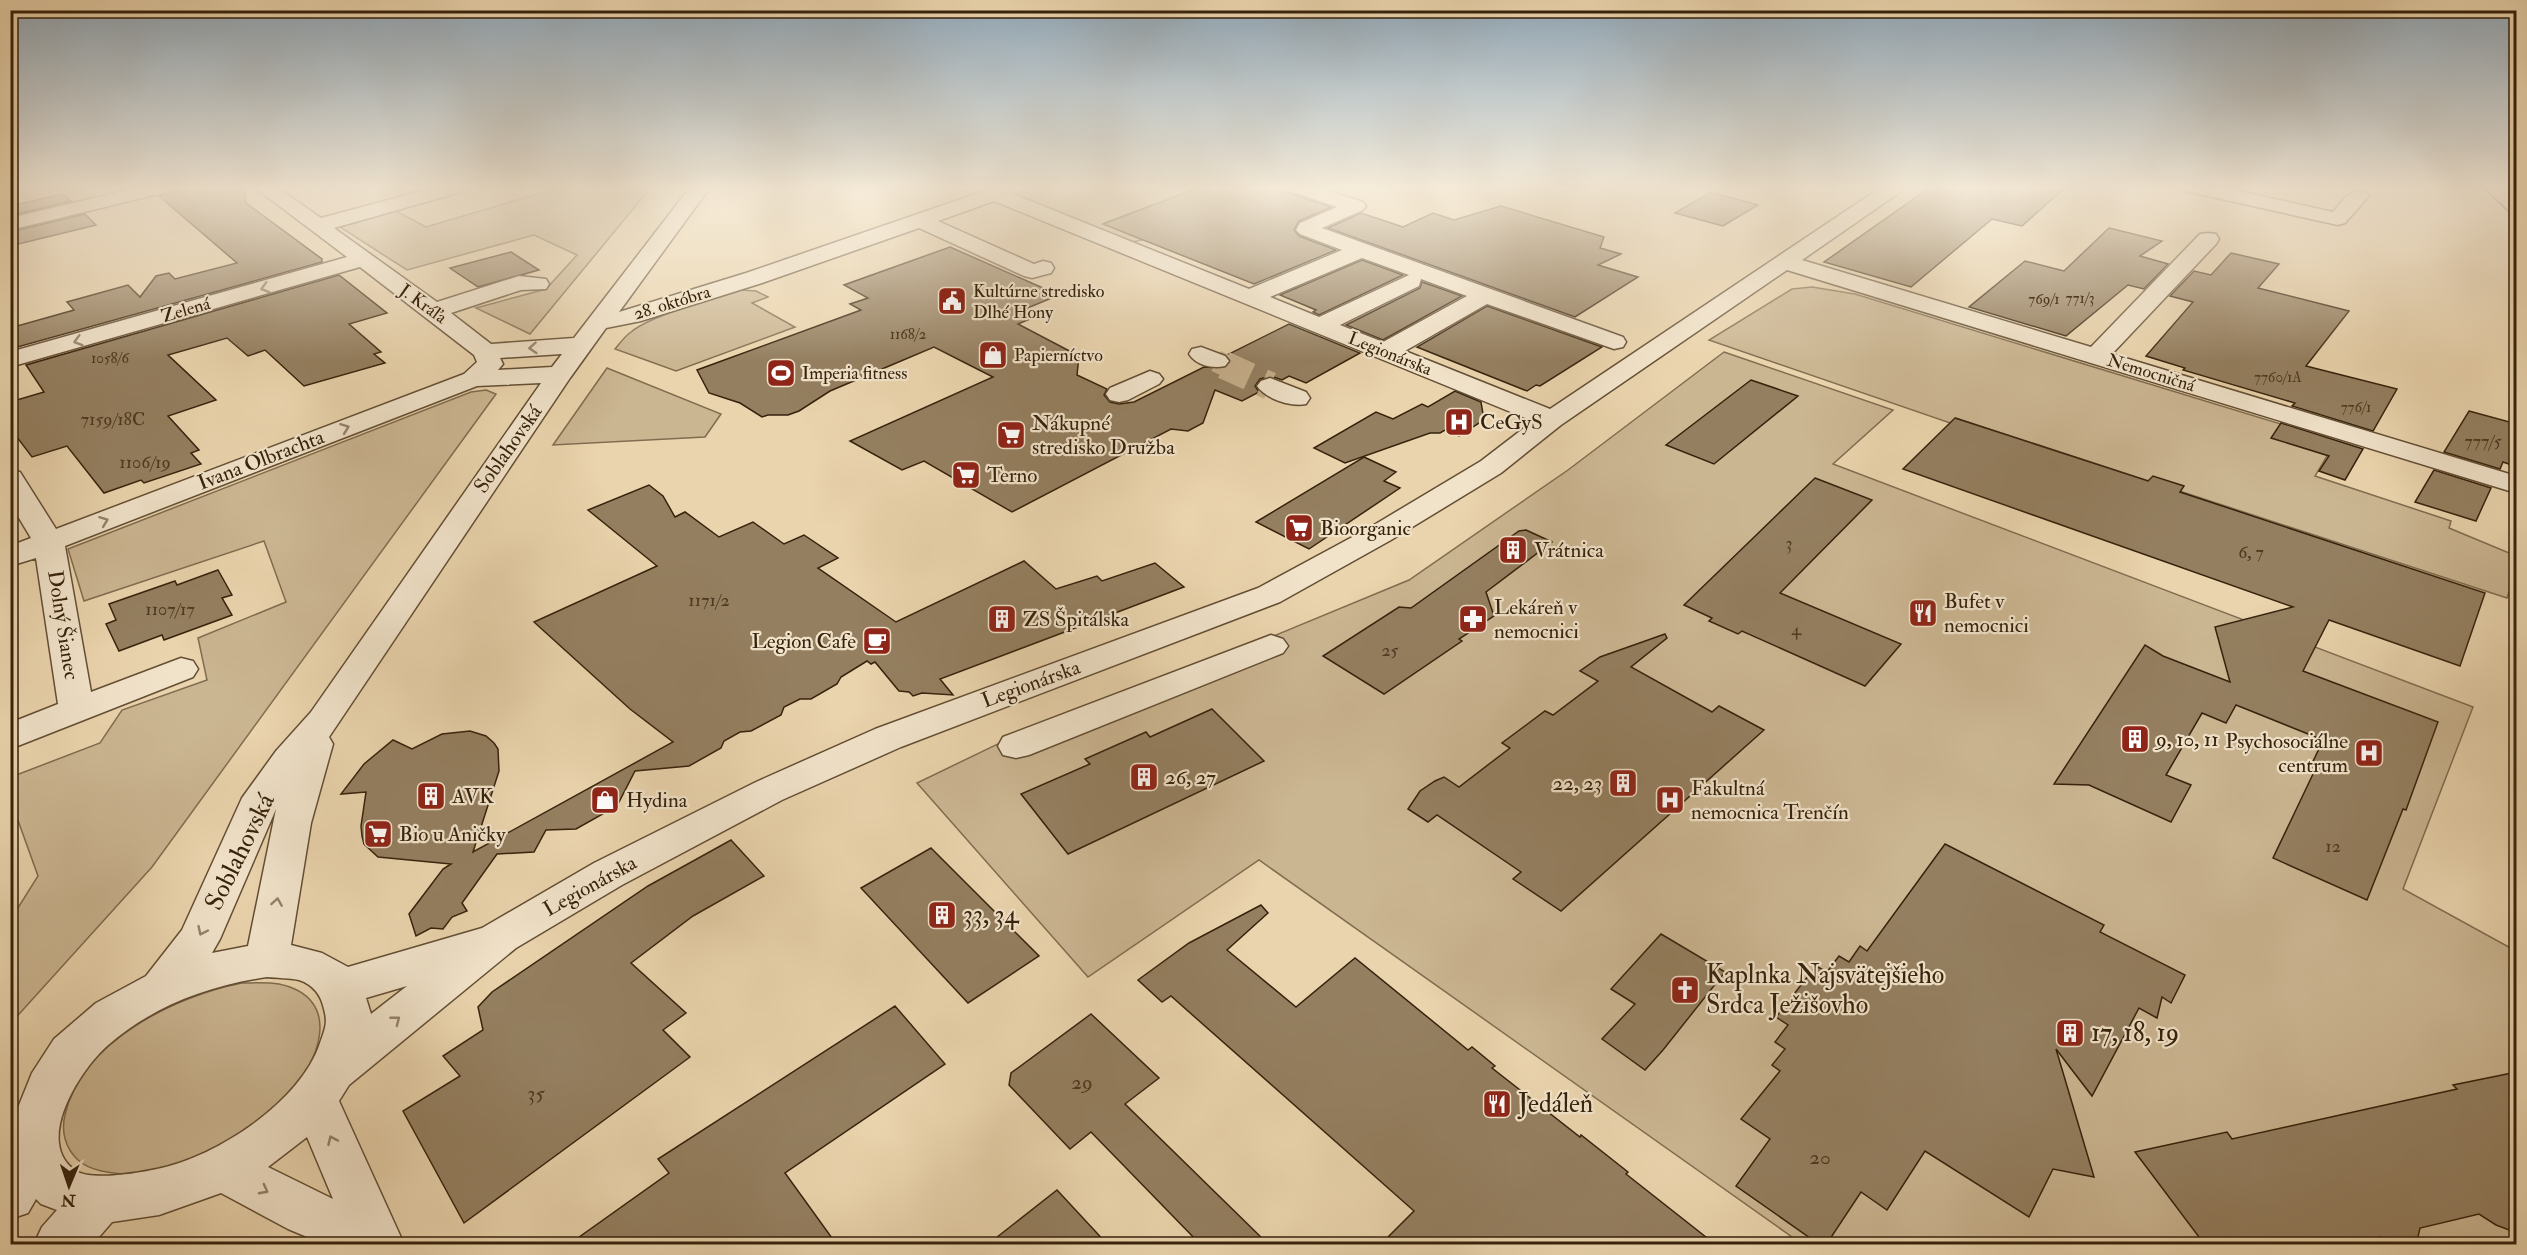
<svg xmlns="http://www.w3.org/2000/svg" width="2527" height="1255" font-family="'IM FELL Double Pica',serif">
  <style>
    .green { fill: #cbb692; stroke: #806c4f; stroke-width: 1.5 }
    .building { fill: #947f60; stroke: #36220c; stroke-width: 1.5 }
    .lines { fill: none; stroke-linecap: round; stroke-linejoin: round }
    .minor-tunnel-far1 { stroke: #c6b08d; stroke-width: 22; stroke-dasharray: 22 11; stroke-linecap: butt }
    .minor-tunnel { stroke: #c6b08d; stroke-width: 28; stroke-dasharray: 28 14; stroke-linecap: butt }
    .minor-casing { stroke: #634e34; stroke-width: 3 }
    .major-casing { stroke: #36220c; stroke-width: 3 }
    .minor { fill: #f1e3ca; fill-rule: evenodd }
    .major { fill: #ead4ad; fill-rule: evenodd }
    .oneway { stroke: #94826b }
    .labels { text-anchor: middle; dominant-baseline: central; stroke-width: 4.5; stroke-linejoin: round; paint-order: stroke }
    .far-number-label { font-size: 15px; fill: #4e3921 }
    .far-poi-label { font-size: 18px; fill: #36220c; stroke: #f1e3ca; text-anchor: start }
    .far-street-label { font-size: 18px; fill: #36220c; stroke: #f1e3ca }
    .number-label { font-size: 18px; fill: #4e3921 }
    .poi-label { font-size: 21px; fill: #36220c; stroke: #f1e3ca; text-anchor: start }
    .street-label { font-size: 21px; fill: #36220c; stroke: #f1e3ca }
    .near-number-label { font-size: 21px; fill: #4e3921 }
    .near-street-label { font-size: 26px; fill: #36220c; stroke: #f1e3ca }
    .near-poi-label { font-size: 26px; fill: #36220c; stroke: #f1e3ca; text-anchor: start }
  </style>
  <rect width="100%" height="100%" fill="#ead4ad"/>
  <filter id="stains"><feTurbulence type="fractalNoise" baseFrequency=".00333" numOctaves="4"/><feColorMatrix values="0 0 0 0 .2 0 0 0 0 .09 0 0 0 0 .02 0 0 0 .5 -.17"/></filter>
  <radialGradient id="worn" r=".72"><stop offset=".6" stop-color="#630" stop-opacity="0"/><stop offset="1" stop-color="#630" stop-opacity=".3"/></radialGradient>
  <g class="green">
    <path d="M565,186H652L530,334L476,308L546,289L577,255L534,235L407,270L340,227L396,211L426,227Z"/>
    <path d="M1033,186H1184L1273,218L1166,208L1155,204L1104,223L1143,240L1132,242L1021,199L1020,193Z"/>
    <path d="M1812,287L1855,294L2336,441L2315,476L2451,521L2449,528L2514,555L2516,571L2507,598L1956,418L1950,423L1709,340L1792,289Z"/>
    <path d="M741,290L756,291L768,297L752,303L795,327L676,371L615,349C620,343 625,336 631,332C647,318 719,294 741,290Z"/>
    <path d="M1724,352L1893,410L1833,464L2473,707L2403,889L2516,951V1244H1802L1259,860L1088,977L917,783L1035,726L1235,652L1409,580L1568,470Z"/>
    <path d="M607,368L721,414L705,437L553,445Z"/>
    <path d="M486,390L496,394L152,867L11,1023V919L38,876L11,801V777L100,743L122,710L207,680L198,638L286,602L264,541L84,601L68,549L471,392Z"/>
    <path d="M242,983C254,983 267,982 279,984C345,998 319,1064 286,1098C248,1137 181,1175 125,1174C110,1173 90,1171 78,1160C65,1148 61,1131 65,1115C82,1041 175,996 242,983Z"/>
  </g>
  <g class="building">
    <path d="M180,186H244L246,203L322,259V262L14,348L10,343V328L74,310L67,302L128,285L140,297L156,276L169,273L175,279L237,263L159,196L176,192Z"/>
    <path d="M1203,186H1280L1286,192L1331,207L1299,221L1294,230L1299,236L1336,250L1254,284L1103,224Z"/>
    <path d="M1932,186H2067L2022,226L1992,219L1911,287L1824,262Z"/>
    <path d="M1711,192L1758,205L1723,226L1675,213Z"/>
    <path d="M63,194L71,201L10,216V206Z"/>
    <path d="M1501,206L1604,237L1600,248L1621,254L1598,265L1638,277L1575,317L1328,228L1361,213L1403,227L1433,213L1454,220Z"/>
    <path d="M85,214L96,225L10,246V232Z"/>
    <path d="M2109,228L2162,241L2140,256L2168,264L2144,289L2128,285L2066,336L1969,307L2025,261L2064,271Z"/>
    <path d="M950,247L1059,295L1025,309L1039,315L1018,324L1079,356L1077,375L1107,389L1104,395L1110,402L1119,404L1134,402L1204,367L1225,368L1231,361L1227,355L1289,324L1360,353L1306,383L1289,376L1282,380L1271,376L1260,379L1255,386L1259,392L1242,401L1215,390L1203,423L1188,431L1171,429L1012,512L924,461L902,470L850,441L993,377L934,347L830,391L799,411L788,415H768L762,417L740,403L709,393L697,370L861,310L850,304L868,298L844,285Z"/>
    <path d="M511,252L539,270L478,287L450,268Z"/>
    <path d="M2231,253L2279,264L2258,288L2349,311L2306,366L2397,389L2373,431L2292,406L2295,403L2183,370L2185,368L2146,356L2193,302L2170,296L2194,271L2211,275Z"/>
    <path d="M1362,260L1403,275L1319,315L1313,312L1316,310L1280,295Z"/>
    <path d="M339,275L387,313L349,324L381,352L374,354L385,363L304,386L265,350L248,356L227,338L168,355L216,400L168,416L199,450L191,453L201,464L144,483L141,480L104,493L67,446L32,457L10,428V402L44,392L26,365Z"/>
    <path d="M1422,282L1462,296L1383,340L1346,325L1420,288Z"/>
    <path d="M1487,306L1602,347L1540,386L1536,385L1527,391L1417,347Z"/>
    <path d="M1751,380L1798,396L1714,464L1666,445Z"/>
    <path d="M1455,391L1481,402L1484,420L1459,436L1445,430L1440,433H1430L1345,463L1314,448L1376,412L1393,419L1422,404L1428,407Z"/>
    <path d="M2469,411L2517,424V467L2503,462L2500,469L2444,452Z"/>
    <path d="M1955,418L2148,481L2153,476L2184,486L2180,492L2485,593L2460,666L2329,620L2303,671L2438,722L2406,810L2403,809L2367,900L2273,858L2314,772L2309,770L2323,740L2236,705L2226,723L2202,713L2166,775L2191,785L2171,822L2089,785L2054,784L2145,645L2163,656L2230,682L2215,627L2293,607L1903,469Z"/>
    <path d="M2281,423L2363,449L2345,480L2319,471L2329,456L2271,438Z"/>
    <path d="M1364,457L1396,472L1384,481L1400,488L1309,549L1256,522Z"/>
    <path d="M2434,470L2491,488L2476,521L2415,502Z"/>
    <path d="M1815,478L1872,500L1780,593L1901,644L1865,686L1742,631L1738,634L1709,621L1712,618L1684,605Z"/>
    <path d="M649,485L663,496L675,517L685,512L719,537L753,522L784,544L804,535L838,558L818,568L896,622L1024,561L1056,589L1097,576L1102,581L1155,563L1184,587L940,679L953,695L922,693L913,696L909,692L899,691L875,662L871,664L867,661L841,677L837,684L811,699H800L784,707L781,715L751,731L740,732L724,741L721,748L689,766L635,771L617,806L576,829L546,830L534,852L497,854L462,903L467,911L452,917L443,929L431,928L416,936L409,914L443,869L451,864L378,857L364,844L362,836L361,826L366,792L341,794L364,764L393,740L412,749L442,734L470,731L486,736L494,743L498,749L499,771L473,852L673,742L630,709L534,622L657,566L588,510Z"/>
    <path d="M1526,530L1552,542L1486,592L1494,616L1459,639L1462,641L1384,694L1323,656L1399,607L1411,608L1519,531Z"/>
    <path d="M218,570L232,595L222,598L232,615L164,640L162,635L119,651L106,624L116,620L109,604L175,581L177,585Z"/>
    <path d="M1665,634L1667,638L1631,667L1712,712L1719,706L1764,730L1561,911L1513,879L1521,872L1437,815L1428,822L1408,809L1420,791L1435,781L1444,777L1459,787L1510,748L1502,743L1545,711L1553,715L1598,681L1580,671L1600,657Z"/>
    <path d="M1212,709L1264,761L1068,854L1021,794L1090,764L1085,759L1146,732L1150,737Z"/>
    <path d="M731,840L764,876L693,916L631,963L686,1013L663,1030L690,1057L464,1223L403,1111L460,1076L443,1056L483,1030L478,1007L492,992L648,886Z"/>
    <path d="M1945,844L2104,925L2100,932L2185,975L2171,1003L2162,997L2157,1018L2139,1008L2092,1096L2056,1049L2094,1177L2053,1169L2029,1217L1925,1151L1887,1210L1861,1192L1826,1245H1820L1736,1186L1770,1139L1741,1119L1780,1071L1772,1065L1785,1049L1775,1042L1788,1025L1776,1017L1816,966L1827,972L1839,956L1849,962L1860,946L1867,951Z"/>
    <path d="M931,848L1039,956L968,1003L861,888Z"/>
    <path d="M1261,905L1268,913L1227,950L1296,1007L1355,958L1468,1050L1472,1047L1495,1066L1492,1068L1580,1137L1581,1135L1628,1172L1626,1174L1716,1245H1380L1414,1211L1171,996L1162,1002L1138,980L1189,943Z"/>
    <path d="M1661,934L1725,972L1663,1050L1645,1070L1602,1039L1635,1004L1611,989Z"/>
    <path d="M895,1006L945,1064L785,1173L837,1245H568L669,1173L658,1159Z"/>
    <path d="M1091,1014L1159,1078L1125,1104L1269,1245H1201L1091,1132L1070,1149L1009,1085L1011,1073Z"/>
    <path d="M2517,1072V1233L2496,1225L2479,1214L2420,1228L2416,1245H2389L2381,1237L2341,1245H2205L2135,1152L2227,1132L2232,1139L2457,1089L2453,1085Z"/>
    <path d="M1057,1190L1108,1245H987Z"/>
  </g>
  <g class="lines">
    <path class="minor-tunnel-far1" d="M1216,361L1227,366"/>
    <path class="minor-tunnel" d="M1224,365L1270,386"/>
    <g class="minor-casing">
      <g id="minor">
        <path d="M144,186H178L175,190L10,230V218Z"/>
        <path d="M253,186H275L321,218L440,186H471L468,190L334,228L437,302L519,276L546,279L549,284L546,289L521,290L451,313L491,344L574,338L691,186H711L619,312L746,273L999,186H1024L1022,191L1013,194L1249,289L1342,250L1300,234L1296,230L1300,223L1337,207L1287,190L1284,186H1313L1363,202L1366,206L1363,210L1322,228L1623,337L1626,342L1623,347L1614,349L1487,304L1405,351L1550,409L1883,186H1906L1903,190L1802,260L2091,347L2200,234L2208,233L2216,234L2219,239L2216,244L2112,354L2516,476V493L1787,270L1561,425L1501,473L1391,540L1280,602L901,747L782,800L622,885L516,948L349,1085L339,1101L404,1244H324L288,1229L221,1193L159,1215L112,1222L93,1244H34L42,1227L57,1210L41,1204L36,1199L28,1213L10,1219V1151L13,1120L32,1073L54,1039L96,1003L146,976L182,930L242,798L276,751L311,712L541,383L477,386L65,546L91,692L181,658L193,661L198,669L193,677L10,749V723L58,704L36,558L10,566V546L31,538L10,503V470L20,472L56,529L464,374L477,362L474,355L360,267L10,367V352L347,257ZM994,201L1533,421L1481,461L1369,528L1258,588L875,729L756,782L594,863L482,928L348,967L322,953L291,945L311,823L333,744L329,737L570,378L606,328L641,321L762,283L919,228L1024,276L1032,278L1051,273L1054,268L1051,263L1043,261L1034,264L938,221ZM1362,258L1409,275L1319,317L1270,297ZM1421,279L1467,296L1383,342L1340,325L1419,286ZM562,354L552,367L498,370L503,364L500,358ZM276,809L248,946L212,953L220,939ZM267,977C277,978 289,978 299,980C314,985 321,995 324,1009C328,1023 325,1029 320,1043C301,1102 215,1158 157,1169C139,1173 92,1181 76,1171C33,1143 80,1070 107,1046C153,1006 207,986 267,977ZM407,986L371,1014L366,998ZM307,1137L333,1199L268,1167Z"/>
        <path d="M2180,186H2216L2333,212C2343,201 2350,188 2366,192L2369,196L2345,223L2338,225L2190,192L2183,190Z"/>
        <path d="M1201,347L1225,356L1229,361L1225,366C1212,369 1196,365 1189,354L1192,349Z"/>
        <path d="M1150,371L1159,374L1163,379L1159,384L1128,400L1119,402L1110,400L1106,394L1110,388Z"/>
        <path d="M1270,378L1306,392L1310,398L1306,404C1291,407 1266,399 1257,386L1261,381Z"/>
        <path d="M1271,635L1283,639L1288,646L1283,653L1029,755L1016,758L1003,755L998,746L1003,737Z"/>
      </g>
    </g>
    <g class="major-casing">
      <path id="major" d="M2483,186H2504L2516,197V213L2509,211Z"/>
    </g>
    <use href="#minor" class="minor"/>
    <use href="#major" class="major"/>
  </g>
  <defs><path id="oneway-chevron" d="M-2-3.5L2.5 0L-2 3.5" fill="none" stroke-width="1.6" stroke-linecap="round" stroke-linejoin="round" transform="scale(1.5)"/></defs>
  <g class="oneway">
    <use href="#oneway-chevron" transform="translate(265 288) rotate(164)"/>
    <use href="#oneway-chevron" transform="translate(78 341) rotate(164)"/>
    <use href="#oneway-chevron" transform="translate(533 348) rotate(176)"/>
    <use href="#oneway-chevron" transform="translate(345 428) rotate(-21)"/>
    <use href="#oneway-chevron" transform="translate(104 521) rotate(-21)"/>
    <use href="#oneway-chevron" transform="translate(277 902) rotate(-81)"/>
    <use href="#oneway-chevron" transform="translate(202 931) rotate(115)"/>
    <use href="#oneway-chevron" transform="translate(396 1020) rotate(-38)"/>
    <use href="#oneway-chevron" transform="translate(332 1140) rotate(-114)"/>
    <use href="#oneway-chevron" transform="translate(264 1190) rotate(28)"/>
  </g>
  <linearGradient id="sky" x2="0" y2="1"><stop stop-color="#90a8ba"/><stop offset="0.52" stop-color="#f6ecda"/><stop offset="1" stop-color="#f6ecda" stop-opacity="0"/></linearGradient>
  <rect width="2527" height="361" fill="url(#sky)"/>
  <defs>
    <g id="civic-square" transform="scale(1.5)"><rect x="-9" y="-9" width="18" height="18" rx="4" fill="#8f2418" stroke="#f1e3ca"/><path d="M-.6-6.5H3V-4.5H.6V-3L4-1V1h2V6H-6V1h2V-1L-.6-3ZM-1.2 2.5V6h2.4V2.5Z" fill="#fff"/></g>
    <g id="shop-square" transform="scale(1.5)"><rect x="-9" y="-9" width="18" height="18" rx="4" fill="#8f2418" stroke="#f1e3ca"/><path d="M-5-2.5h2.3a2.7 3.5 0 0 1 5.4 0H5L5.5 6h-11ZM-1.5-2.5h3a1.5 2.3 0 0 0-3 0Z" fill="#fff"/></g>
    <g id="stadium-square" transform="scale(1.5)"><rect x="-9" y="-9" width="18" height="18" rx="4" fill="#8f2418" stroke="#f1e3ca"/><path d="M0-5a6.5 5 0 1 0 0 10a6.5 5 0 1 0 0-10ZM-3.5-1.8h7v3.6h-7Z" fill="#fff"/></g>
    <g id="hospital-square" transform="scale(1.5)"><rect x="-9" y="-9" width="18" height="18" rx="4" fill="#8f2418" stroke="#f1e3ca"/><path d="M-5-5h3v3.5h4V-5h3V5h-3V1.5h-4V5h-3Z" fill="#fff"/></g>
    <g id="supermarket-square" transform="scale(1.5)"><rect x="-9" y="-9" width="18" height="18" rx="4" fill="#8f2418" stroke="#f1e3ca"/><path d="M-6-5.5h2.5l.6 2H6L4.5 2H-2.5L-4.4-4H-6ZM-1.5 3.2a1.3 1.3 0 1 0 .1 0ZM3 3.2a1.3 1.3 0 1 0 .1 0Z" fill="#fff"/></g>
    <g id="building-square" transform="scale(1.5)"><rect x="-9" y="-9" width="18" height="18" rx="4" fill="#8f2418" stroke="#f1e3ca"/><path d="M-4-6H4V6H1V3H-1V6H-4ZM-2.5-4.3h1.7v1.8h-1.7ZM.8-4.3h1.7v1.8H.8ZM-2.5-1h1.7V.8h-1.7ZM.8-1h1.7V.8H.8Z" fill="#fff"/></g>
    <g id="restaurant-square" transform="scale(1.5)"><rect x="-9" y="-9" width="18" height="18" rx="4" fill="#8f2418" stroke="#f1e3ca"/><path d="M-5-6h1v4h1v-4h1v4h1v-4h1v5L-1.5 .5V6h-2V.5L-5-1ZM5-6V6H3V1.5H1.5Q1.5-4 5-6Z" fill="#fff"/></g>
    <g id="pharmacy-square" transform="scale(1.5)"><rect x="-9" y="-9" width="18" height="18" rx="4" fill="#8f2418" stroke="#f1e3ca"/><path d="M-2-6h4v4h4v4h-4v4h-4v-4h-4v-4h4Z" fill="#fff"/></g>
    <g id="cafe-square" transform="scale(1.5)"><rect x="-9" y="-9" width="18" height="18" rx="4" fill="#8f2418" stroke="#f1e3ca"/><path d="M-5.5-4.5H6V0H3Q3 3.5 0 3.5H-2.5Q-5.5 3.5-5.5 0ZM3-3.2v2h1.7v-2ZM-6 4.5H4V6H-6Z" fill="#fff"/></g>
    <g id="church-square" transform="scale(1.5)"><rect x="-9" y="-9" width="18" height="18" rx="4" fill="#8f2418" stroke="#f1e3ca"/><path d="M-1.2-6h2.4v3.5h3.3v2.4h-3.3V6h-2.4V-.1h-3.3v-2.4h3.3Z" fill="#fff"/></g>
  </defs>
  <g fill-rule="evenodd">
    <use href="#civic-square" x="952" y="301"/>
    <use href="#shop-square" x="993" y="355"/>
    <use href="#stadium-square" x="781" y="373"/>
    <use href="#hospital-square" x="1459" y="422"/>
    <use href="#supermarket-square" x="1011" y="435"/>
    <use href="#supermarket-square" x="966" y="475"/>
    <use href="#supermarket-square" x="1299" y="528"/>
    <use href="#building-square" x="1513" y="550"/>
    <use href="#restaurant-square" x="1923" y="613"/>
    <use href="#building-square" x="1002" y="619"/>
    <use href="#pharmacy-square" x="1473" y="619"/>
    <use href="#cafe-square" x="877" y="641"/>
    <use href="#building-square" x="2135" y="739"/>
    <use href="#hospital-square" x="2369" y="753"/>
    <use href="#building-square" x="1144" y="777"/>
    <use href="#building-square" x="1623" y="783"/>
    <use href="#building-square" x="431" y="796"/>
    <use href="#shop-square" x="605" y="800"/>
    <use href="#hospital-square" x="1670" y="800"/>
    <use href="#supermarket-square" x="378" y="834"/>
    <use href="#building-square" x="942" y="915"/>
    <use href="#church-square" x="1685" y="990"/>
    <use href="#building-square" x="2070" y="1033"/>
    <use href="#restaurant-square" x="1497" y="1104"/>
  </g>
  <g class="labels">
    <g class="far-number-label">
      <text x="2080" y="298">771/3</text>
      <text x="2044" y="299">769/1</text>
      <text x="908" y="334">1168/2</text>
      <text x="110" y="358">1058/6</text>
      <text x="2278" y="377">7760/1A</text>
      <text x="2356" y="407">776/1</text>
    </g>
    <g class="far-poi-label">
      <text x="973" y="291">Kultúrne stredisko<tspan x="973" dy="21">Dlhé Hony</tspan></text>
      <text x="1014" y="355">Papierníctvo</text>
      <text x="802" y="373">Imperia fitness</text>
    </g>
    <g class="far-street-label">
      <text transform="translate(672 303) rotate(-17)">28. októbra</text>
      <text transform="translate(423 304) rotate(36)">J. Kráľa</text>
      <text transform="translate(186 310) rotate(-16)">Zelená</text>
      <text transform="translate(1390 354) rotate(22)">Legionárska</text>
      <text transform="translate(2151 373) rotate(17)">Nemocničná</text>
    </g>
    <g class="number-label">
      <text x="113" y="419">7159/18C</text>
      <text x="2483" y="441">777/5</text>
      <text x="145" y="462">1106/19</text>
      <text x="1789" y="543">3</text>
      <text x="2251" y="552">6, 7</text>
      <text x="709" y="600">1171/2</text>
      <text x="170" y="609">1107/17</text>
      <text x="1796" y="629">4</text>
      <text x="1390" y="650">25</text>
      <text x="2333" y="846">12</text>
    </g>
    <g class="poi-label">
      <text x="1480" y="422">CeGyS</text>
      <text x="1032" y="423">Nákupné<tspan x="1032" dy="24">stredisko Družba</tspan></text>
      <text x="987" y="475">Terno</text>
      <text x="1320" y="528">Bioorganic</text>
      <text x="1534" y="550">Vrátnica</text>
      <text x="1944" y="601">Bufet v<tspan x="1944" dy="24">nemocnici</tspan></text>
      <text x="1494" y="607">Lekáreň v<tspan x="1494" dy="24">nemocnici</tspan></text>
      <text x="1023" y="619">ZS Špitálska</text>
      <text x="856" y="641" text-anchor="end">Legion Cafe</text>
      <text x="2156" y="739">9, 10, 11</text>
      <text x="2348" y="741" text-anchor="end">Psychosociálne<tspan x="2348" dy="24">centrum</tspan></text>
      <text x="1165" y="777">26, 27</text>
      <text x="1602" y="783" text-anchor="end">22, 23</text>
      <text x="1691" y="788">Fakultná<tspan x="1691" dy="24">nemocnica Trenčín</tspan></text>
      <text x="452" y="796">AVK</text>
      <text x="626" y="800">Hydina</text>
      <text x="399" y="834">Bio u Aničky</text>
    </g>
    <g class="street-label">
      <text transform="translate(508 449) rotate(-55)">Soblahovská</text>
      <text transform="translate(261 460) rotate(-21)">Ivana Olbrachta</text>
      <text transform="translate(63 625) rotate(81)">Dolný Šianec</text>
      <text transform="translate(1031 684) rotate(-20)">Legionárska</text>
      <text transform="translate(590 886) rotate(-29)">Legionárska</text>
    </g>
    <g class="near-number-label">
      <text x="1082" y="1082">29</text>
      <text x="536" y="1093">35</text>
      <text x="1820" y="1157">20</text>
    </g>
    <g class="near-street-label">
      <text transform="translate(240 852) rotate(-64)">Soblahovská</text>
    </g>
    <g class="near-poi-label">
      <text x="963" y="915">33, 34</text>
      <text x="1706" y="975">Kaplnka Najsvätejšieho<tspan x="1706" dy="30">Srdca Ježišovho</tspan></text>
      <text x="2091" y="1033">17, 18, 19</text>
      <text x="1518" y="1104">Jedáleň</text>
    </g>
  </g>
  <rect width="2527" height="1255" fill="none" stroke="#ead4ad" stroke-width="36"/>
  <rect x="12" y="12" width="2503" height="1231" fill="none" stroke="#36220c" stroke-width="3"/>
  <rect x="18" y="18" width="2491" height="1219" fill="none" stroke="#36220c" stroke-width="1.5"/>
  <g transform="translate(69 1186) rotate(182)" stroke="#f1e3ca" stroke-width="4.5" paint-order="stroke">
  <path d="M0-4.5L10 22L0 15L-10 22Z" fill="#36220c"/>
  <text y="-9" font-size="16" font-weight="bold" text-anchor="middle" fill="#36220c">N</text>
  </g>
  <rect width="100%" height="100%" filter="url(#stains)"/>
  <rect width="100%" height="100%" fill="url(#worn)"/>
</svg>
